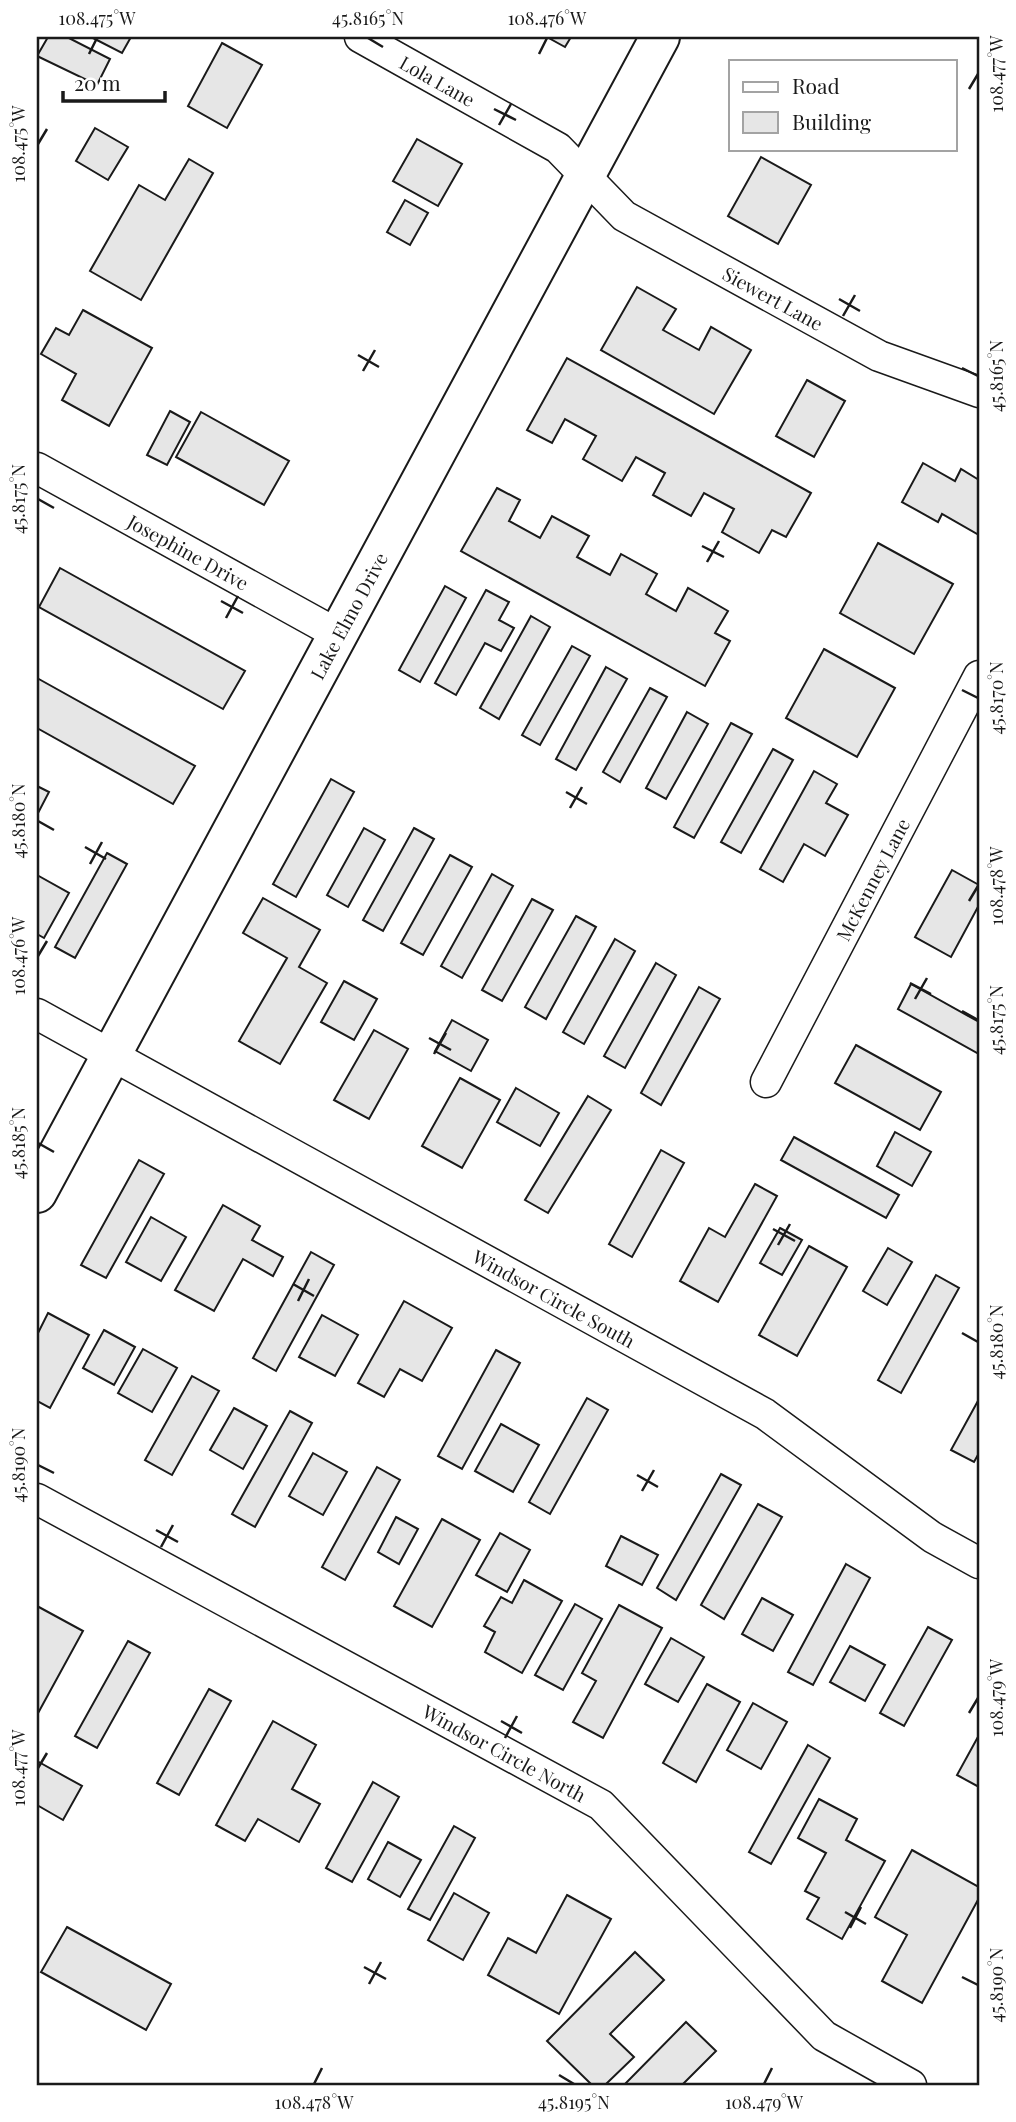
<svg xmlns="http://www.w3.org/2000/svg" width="1016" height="2122" font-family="'Playfair Display',serif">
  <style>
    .building { fill: #e6e6e6; stroke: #1a1a1a; stroke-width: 2 }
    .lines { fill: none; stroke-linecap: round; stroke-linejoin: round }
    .minor-casing { stroke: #1a1a1a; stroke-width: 33 }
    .secondary-casing { stroke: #1a1a1a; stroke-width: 42 }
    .minor { stroke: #fff; stroke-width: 30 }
    .secondary { stroke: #fff; stroke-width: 38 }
    .ticks { fill: none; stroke: #1a1a1a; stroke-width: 2.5 }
    .labels { text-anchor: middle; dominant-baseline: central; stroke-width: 5; stroke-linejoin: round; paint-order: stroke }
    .street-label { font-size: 19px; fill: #1a1a1a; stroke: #fff }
    .neatline { fill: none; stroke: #1a1a1a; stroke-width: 2.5 }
    .ticks-label { font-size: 18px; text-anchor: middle; fill: #1a1a1a }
  </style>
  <rect width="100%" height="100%" fill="#fff"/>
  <g class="building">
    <path d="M48,37H67L110,59L97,85L37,56Z"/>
    <path d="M91,37H131L122,53Z"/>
    <path d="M547,37H571L565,47Z"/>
    <path d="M222,43L262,65L227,128L188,106Z"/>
    <path d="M95,128L128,147L108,180L76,161Z"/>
    <path d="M417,139L462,164L438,206L393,181Z"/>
    <path d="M761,157L811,185L778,244L728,216Z"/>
    <path d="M189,159L213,173L141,300L90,271L139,185L165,200Z"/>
    <path d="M405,200L428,213L410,245L387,232Z"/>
    <path d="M637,287L676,309L663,330L699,350L711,327L751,350L714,414L601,350Z"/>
    <path d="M83,310L152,348L109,426L62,400L76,374L41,354L56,328L69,335Z"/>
    <path d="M567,358L811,493L786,537L772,530L759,553L722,532L734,509L704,493L691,516L653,495L665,473L636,457L622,481L583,459L596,436L565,419L552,443L527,430Z"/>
    <path d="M807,380L845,401L814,457L776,436Z"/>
    <path d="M170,411L190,422L167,465L147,455Z"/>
    <path d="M201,412L289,461L264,505L176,457Z"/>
    <path d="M923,463L955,481L961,469L979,480V535L942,514L938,522L902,502Z"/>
    <path d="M497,488L520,500L509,521L540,538L552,516L589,536L577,557L610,575L621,554L657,574L646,594L676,611L688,588L728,611L715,633L730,641L705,686L461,551Z"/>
    <path d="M878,543L953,584L914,654L840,613Z"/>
    <path d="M60,568L245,671L223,709L39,607Z"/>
    <path d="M445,586L466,598L420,682L399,670Z"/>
    <path d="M486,590L509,602L499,620L514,628L501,651L485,643L456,695L435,683Z"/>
    <path d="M531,616L550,627L499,719L480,708Z"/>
    <path d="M572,646L590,656L540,745L522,735Z"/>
    <path d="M824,649L895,688L857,757L786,718Z"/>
    <path d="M606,667L627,679L576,770L556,759Z"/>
    <path d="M37,678L195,766L173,804L37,728Z"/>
    <path d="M650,688L667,697L620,782L603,772Z"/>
    <path d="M687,712L708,724L666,799L646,788Z"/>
    <path d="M731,723L752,734L694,838L674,827Z"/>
    <path d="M773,749L793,760L741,853L721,842Z"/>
    <path d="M814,771L837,784L826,803L848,815L825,856L804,844L783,882L760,869Z"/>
    <path d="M331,779L354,792L296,897L273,884Z"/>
    <path d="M37,786L49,792L37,815Z"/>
    <path d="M364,828L385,840L348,907L327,895Z"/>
    <path d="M414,828L434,839L383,931L363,920Z"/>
    <path d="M107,853L127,864L75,958L55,947Z"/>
    <path d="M450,855L472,867L423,955L401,943Z"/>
    <path d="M952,870L979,885V905L951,957L915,937Z"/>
    <path d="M492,874L513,886L462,978L441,966Z"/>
    <path d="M37,875L69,893L44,938L37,934Z"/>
    <path d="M263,898L320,930L299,967L327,983L280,1064L239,1041L287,958L243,933Z"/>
    <path d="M532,899L553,910L502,1001L482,990Z"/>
    <path d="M576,916L596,927L546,1019L525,1007Z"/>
    <path d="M615,939L635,951L584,1044L563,1032Z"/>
    <path d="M656,963L676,975L625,1068L604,1056Z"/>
    <path d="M344,981L377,999L354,1040L321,1022Z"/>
    <path d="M911,984L979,1022V1054L898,1009Z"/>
    <path d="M699,987L720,999L661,1105L641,1093Z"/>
    <path d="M452,1020L488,1040L471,1071L435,1051Z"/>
    <path d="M374,1030L408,1049L369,1119L334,1100Z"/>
    <path d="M856,1045L941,1092L920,1130L835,1083Z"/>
    <path d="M460,1078L500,1100L462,1168L422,1146Z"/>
    <path d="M516,1088L559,1113L540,1146L497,1122Z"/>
    <path d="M588,1096L611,1110L548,1213L525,1200Z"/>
    <path d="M895,1132L931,1152L912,1186L877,1166Z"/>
    <path d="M794,1137L899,1195L886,1218L781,1160Z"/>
    <path d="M661,1150L684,1163L632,1257L609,1244Z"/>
    <path d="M139,1160L164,1174L106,1278L81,1265Z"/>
    <path d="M755,1184L777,1196L718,1302L680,1281L709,1228L725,1237Z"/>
    <path d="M223,1205L260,1226L252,1240L283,1257L273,1276L243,1259L214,1311L175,1290Z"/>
    <path d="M151,1217L186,1237L161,1281L126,1262Z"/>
    <path d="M780,1228L802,1240L782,1275L760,1263Z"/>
    <path d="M809,1246L847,1267L797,1356L759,1335Z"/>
    <path d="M888,1248L912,1262L887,1305L863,1291Z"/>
    <path d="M311,1252L334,1265L276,1371L253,1358Z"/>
    <path d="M936,1275L959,1288L901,1393L878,1380Z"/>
    <path d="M404,1301L452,1328L422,1381L400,1369L384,1397L358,1383Z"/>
    <path d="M48,1313L89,1335L50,1408L37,1401V1335Z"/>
    <path d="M322,1315L358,1335L335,1376L299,1357Z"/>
    <path d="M104,1330L135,1347L114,1385L83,1368Z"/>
    <path d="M143,1349L177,1368L152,1412L118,1393Z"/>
    <path d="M496,1350L520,1363L462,1469L438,1456Z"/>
    <path d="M192,1376L219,1391L172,1475L145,1460Z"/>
    <path d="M587,1398L608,1410L550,1514L529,1502Z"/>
    <path d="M979,1399V1453L974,1462L951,1450Z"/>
    <path d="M234,1408L267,1426L243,1469L210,1450Z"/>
    <path d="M290,1411L312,1423L255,1527L232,1514Z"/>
    <path d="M501,1424L539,1445L513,1492L475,1471Z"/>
    <path d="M313,1453L347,1472L323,1515L289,1496Z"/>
    <path d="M377,1467L400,1480L345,1580L322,1567Z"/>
    <path d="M721,1474L741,1485L676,1600L657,1588Z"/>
    <path d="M758,1504L782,1517L724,1619L701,1605Z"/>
    <path d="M396,1517L418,1529L399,1564L378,1552Z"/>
    <path d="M442,1519L480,1540L432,1627L394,1606Z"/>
    <path d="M500,1533L530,1550L507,1592L476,1575Z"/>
    <path d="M621,1536L658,1555L642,1585L606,1566Z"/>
    <path d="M846,1564L870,1578L813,1685L788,1672Z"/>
    <path d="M524,1580L562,1601L522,1673L485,1652L495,1632L484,1626L501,1597L512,1603Z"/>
    <path d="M762,1598L793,1615L773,1651L742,1634Z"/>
    <path d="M575,1604L602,1619L563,1690L535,1675Z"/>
    <path d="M619,1605L662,1628L603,1738L573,1722L596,1681L582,1673Z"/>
    <path d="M37,1606L83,1631L37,1715Z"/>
    <path d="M928,1627L952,1640L904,1726L880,1713Z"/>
    <path d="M671,1638L704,1657L678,1702L645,1684Z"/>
    <path d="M128,1641L150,1653L97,1748L75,1736Z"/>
    <path d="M850,1646L885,1665L865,1701L830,1682Z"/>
    <path d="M707,1684L740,1702L696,1782L663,1763Z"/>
    <path d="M209,1689L231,1701L179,1795L157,1783Z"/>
    <path d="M753,1703L787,1722L761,1769L727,1750Z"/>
    <path d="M273,1721L316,1745L292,1789L320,1804L299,1842L258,1819L245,1841L216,1825Z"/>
    <path d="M979,1735V1787L957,1775Z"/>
    <path d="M808,1745L830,1758L771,1864L749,1852Z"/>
    <path d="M37,1761L82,1786L63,1820L37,1805Z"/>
    <path d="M373,1782L399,1797L352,1882L326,1868Z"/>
    <path d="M819,1799L857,1819L846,1840L885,1861L842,1939L807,1919L819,1898L805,1891L826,1853L798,1838Z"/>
    <path d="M454,1826L475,1838L430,1920L408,1909Z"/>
    <path d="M388,1842L421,1860L400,1897L368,1879Z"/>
    <path d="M912,1850L979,1887V1898L922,2003L882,1981L907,1935L875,1917Z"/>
    <path d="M454,1893L489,1913L463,1960L428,1940Z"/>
    <path d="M567,1895L611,1919L559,2014L488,1975L508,1938L536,1953Z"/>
    <path d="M67,1927L171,1984L146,2030L41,1972Z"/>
    <path d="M635,1952L664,1980L610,2034L634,2057L605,2085H592L547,2041Z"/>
    <path d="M686,2022L716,2051L682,2085H624Z"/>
  </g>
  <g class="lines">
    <g class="minor-casing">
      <g id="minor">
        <path id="s1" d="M360,37L558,148L624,216L879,356L979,392"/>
        <path id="s2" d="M37,468L339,635"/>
        <path id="s3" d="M37,1014L765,1414L932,1537L979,1563"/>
        <path id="s4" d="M766,1082L979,676"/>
        <path id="s5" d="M37,1499L601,1805L824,2036L911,2085"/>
      </g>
    </g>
    <g class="secondary-casing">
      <g id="secondary">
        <path id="s6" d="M37,1193L660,37"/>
      </g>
    </g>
    <use href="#minor" class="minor"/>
    <use href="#secondary" class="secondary"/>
  </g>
  <path class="ticks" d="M368,38L383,47M89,54L97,38M539,54L547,38M969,89L978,74M494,109L516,120M499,125L511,104M38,144L47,129M839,299L860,311M843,316L855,295M358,355L379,367M962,368L978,376M363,371L375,350M38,499L54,508M702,546L724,557M707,562L719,541M221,601L243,613M226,618L238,596M962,690L978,698M566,792L587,804M570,808L582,787M38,821L54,830M85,847L106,859M90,864L102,842M969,901L978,886M38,956L47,941M910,983L931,994M915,999L927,978M962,1011L978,1020M429,1038L451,1050M434,1054L446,1033M38,1143L54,1152M773,1229L795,1241M778,1245L790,1224M293,1284L314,1296M298,1301L309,1279M962,1333L978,1342M38,1465L54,1473M637,1475L658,1487M642,1491L654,1470M156,1530L178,1542M161,1547L173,1525M969,1713L978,1698M501,1721L522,1733M505,1738L517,1716M38,1768L47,1753M845,1912L866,1924M850,1928L861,1907M364,1967L386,1979M962,1977L978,1985M369,1984L381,1962M559,2075L574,2084M314,2084L322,2068M764,2084L772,2068"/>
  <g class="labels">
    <g class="street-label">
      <text stroke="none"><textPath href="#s1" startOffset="89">Lola Lane</textPath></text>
      <text stroke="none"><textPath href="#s1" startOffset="492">Siewert Lane</textPath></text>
      <text stroke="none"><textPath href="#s2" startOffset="173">Josephine Drive</textPath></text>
      <text stroke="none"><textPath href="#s6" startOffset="656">Lake Elmo Drive</textPath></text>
      <text stroke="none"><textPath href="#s4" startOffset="229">McKenney Lane</textPath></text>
      <text stroke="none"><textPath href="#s3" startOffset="590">Windsor Circle South</textPath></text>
      <text stroke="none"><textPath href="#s5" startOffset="532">Windsor Circle North</textPath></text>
    </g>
  </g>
  <rect width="1016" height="2122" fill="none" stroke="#ffffff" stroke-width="77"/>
  <rect x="729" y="60" width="228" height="91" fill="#ffffff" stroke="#a3a3a3" stroke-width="2"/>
  <rect x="743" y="82" width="35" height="10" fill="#ffffff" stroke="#a3a3a3" stroke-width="2"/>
  <text x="792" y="94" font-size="21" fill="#1a1a1a">Road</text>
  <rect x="743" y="112" width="35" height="21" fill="#e6e6e6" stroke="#a3a3a3" stroke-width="2"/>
  <text x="792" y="130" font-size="21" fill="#1a1a1a">Building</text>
  <path d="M63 91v10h102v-10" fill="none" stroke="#1a1a1a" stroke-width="3.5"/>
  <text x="74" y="91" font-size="21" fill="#1a1a1a" stroke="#ffffff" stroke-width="5" paint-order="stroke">20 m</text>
  <rect x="38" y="38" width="940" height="2046" class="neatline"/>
  <g class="ticks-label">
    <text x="97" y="25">108.475°W</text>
    <text x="368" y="25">45.8165°N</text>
    <text x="547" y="25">108.476°W</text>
    <text transform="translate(997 74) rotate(-90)" y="6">108.477°W</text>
    <text transform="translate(19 144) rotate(-90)" y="6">108.475°W</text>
    <text transform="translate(997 376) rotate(-90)" y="6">45.8165°N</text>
    <text transform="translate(19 499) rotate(-90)" y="6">45.8175°N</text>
    <text transform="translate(997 698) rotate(-90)" y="6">45.8170°N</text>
    <text transform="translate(19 821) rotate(-90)" y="6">45.8180°N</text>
    <text transform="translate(997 886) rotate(-90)" y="6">108.478°W</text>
    <text transform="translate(19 956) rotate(-90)" y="6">108.476°W</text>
    <text transform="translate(997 1020) rotate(-90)" y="6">45.8175°N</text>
    <text transform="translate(19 1143) rotate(-90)" y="6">45.8185°N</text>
    <text transform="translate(997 1342) rotate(-90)" y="6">45.8180°N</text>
    <text transform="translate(19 1465) rotate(-90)" y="6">45.8190°N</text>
    <text transform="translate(997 1698) rotate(-90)" y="6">108.479°W</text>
    <text transform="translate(19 1768) rotate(-90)" y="6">108.477°W</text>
    <text transform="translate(997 1985) rotate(-90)" y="6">45.8190°N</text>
    <text x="314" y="2109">108.478°W</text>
    <text x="574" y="2109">45.8195°N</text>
    <text x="764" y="2109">108.479°W</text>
  </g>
</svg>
